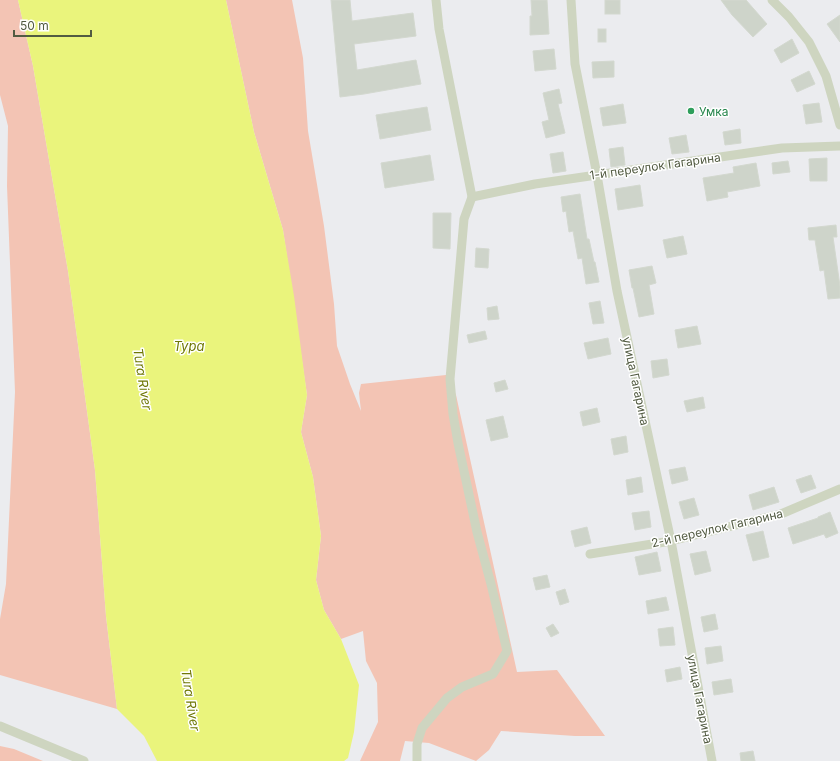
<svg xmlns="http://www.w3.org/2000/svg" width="840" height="761" font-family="Inter,sans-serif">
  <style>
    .green { fill: #f3c4b4 }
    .water { fill: #eaf47c }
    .building { fill: #ced4ca; stroke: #d3d8cf }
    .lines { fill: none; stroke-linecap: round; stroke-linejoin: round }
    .street { stroke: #ced5c0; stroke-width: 9 }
    .leisure-dot { fill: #2e9e5b; stroke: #fff; stroke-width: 1.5 }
    .labels { text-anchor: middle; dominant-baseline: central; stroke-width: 3; stroke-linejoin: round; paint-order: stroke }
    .leisure-label { font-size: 12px; fill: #27864d; stroke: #fff; text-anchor: start }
    .street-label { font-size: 12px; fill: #525b42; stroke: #fff }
    .water-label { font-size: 13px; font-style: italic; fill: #6f7806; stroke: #fff }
  </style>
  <rect width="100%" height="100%" fill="#ebecef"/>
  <g class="green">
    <path d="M0,0H18L33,66L68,271L95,470L106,616L117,709L0,675V619L6,584L15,392L7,186L8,126L0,95Z"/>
    <path d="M226,0H292L303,58L308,131L324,226L334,304L337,346L350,384L361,411L359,393L361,384L446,375L456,395L517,672L557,670L605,736H575L501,731L489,750L476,761L429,743L405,741L400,761H360L378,722L377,683L366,661L363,631L341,639L324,610L316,580L321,536L313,477L301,432L307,395L283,230L254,132Z"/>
    <path d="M0,746L14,749L43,761H0Z"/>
  </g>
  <path class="water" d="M18,0H226L254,132L283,230L294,296L307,395L301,432L313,477L321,536L316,580L324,610L341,639L359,685L354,732L348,758L344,761H157L144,736L117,709L106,616L95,470L68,271L33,66Z"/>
  <g class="building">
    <path d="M331,0H350L352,21L413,13L416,36L354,44L357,70L416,60L421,84L364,94L340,97Z"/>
    <path d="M531,0H547L549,34L530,35V16H532Z"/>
    <rect x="605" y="0" width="15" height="14"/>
    <path d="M721,0H746L767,24L753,37L732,15Z"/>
    <path d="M840,15V42L827,24Z"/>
    <rect x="598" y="29" width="8" height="13"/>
    <path d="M792,39L799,53L781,63L774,50Z"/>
    <path d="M554,49L556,69L535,71L533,51Z"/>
    <path d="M614,61V77L593,78L592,62Z"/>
    <path d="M809,71L815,84L797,92L791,80Z"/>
    <path d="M559,89L562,103L558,104L565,133L546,138L542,122L549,120L543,93Z"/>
    <path d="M819,103L822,122L806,124L803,105Z"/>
    <path d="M623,104L626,123L603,126L600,108Z"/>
    <path d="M427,107L431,130L380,139L376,115Z"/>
    <path d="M740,129L741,143L725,145L723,132Z"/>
    <path d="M686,135L689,152L672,154L669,138Z"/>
    <path d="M623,147L625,165L611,167L609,149Z"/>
    <path d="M563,152L566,171L553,173L550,154Z"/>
    <path d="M430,155L434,180L385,188L381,163Z"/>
    <path d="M827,158V181H810L809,159Z"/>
    <path d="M788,161L790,172L773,174L772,163Z"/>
    <path d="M756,163L760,186L727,192L728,197L707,201L703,178L734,173L733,167Z"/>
    <path d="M640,185L643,206L618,210L615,189Z"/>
    <path d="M580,194L587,239H589L594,262H595L599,282L586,284L582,258L578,259L573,231L569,232L566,211L563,212L561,197Z"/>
    <path d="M433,213H451L450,249L433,248Z"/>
    <path d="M836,225L837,237H833L840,286V298L828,299L824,270L820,271L815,240H809L808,228Z"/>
    <path d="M683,236L687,254L667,258L663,240Z"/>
    <path d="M476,248L489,249L488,268L475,267Z"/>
    <path d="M652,266L656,283L649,285L654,314L639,317L633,288H632L629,270Z"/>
    <path d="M600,301L604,323L593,324L589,303Z"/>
    <path d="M497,306L499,319L488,320L487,308Z"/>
    <path d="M697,326L701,344L678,348L675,330Z"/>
    <path d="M485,331L487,339L469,343L467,335Z"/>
    <path d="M608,338L611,354L588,359L584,343Z"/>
    <path d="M667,359L669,375L653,378L651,361Z"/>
    <path d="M505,380L508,389L496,392L494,383Z"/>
    <path d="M703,397L705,408L687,412L684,401Z"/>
    <path d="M597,408L600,422L583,426L580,412Z"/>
    <path d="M503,416L508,437L491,441L486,420Z"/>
    <path d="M626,436L628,452L614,455L611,439Z"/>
    <path d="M685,467L688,480L672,484L669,470Z"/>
    <path d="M811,475L816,488L801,493L796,480Z"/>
    <path d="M641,477L643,492L628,495L626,480Z"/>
    <path d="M774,487L779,502L753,510L749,495Z"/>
    <path d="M694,498L699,515L684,519L679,502Z"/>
    <path d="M649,511L651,527L635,530L632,513Z"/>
    <path d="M830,512L838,533L826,538L824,534L793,544L788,528L818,518V517Z"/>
    <path d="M587,527L591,543L575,547L571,531Z"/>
    <path d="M763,531L769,557L753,561L746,535Z"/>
    <path d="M706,551L711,571L695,575L690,554Z"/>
    <path d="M657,552L661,571L639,575L635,557Z"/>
    <path d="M547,575L550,587L536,590L533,578Z"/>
    <path d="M565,589L569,602L560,605L556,592Z"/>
    <path d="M666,597L669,610L648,614L646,601Z"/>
    <path d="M715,614L718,629L704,632L701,617Z"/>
    <path d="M553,624L559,633L551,637L546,628Z"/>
    <path d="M673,627L675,645L660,646L658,629Z"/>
    <path d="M721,646L723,661L707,664L705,648Z"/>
    <path d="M680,667L682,679L667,682L665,670Z"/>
    <path d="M731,679L733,692L714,695L712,682Z"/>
    <path d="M753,751L755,761H741L740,753Z"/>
  </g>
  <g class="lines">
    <g class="street">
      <path d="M571,0L575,64L597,175L617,291L671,541L712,761"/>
      <path d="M772,0L789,17L809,42L826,76L840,125"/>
      <path d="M472,197L535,184L782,148L840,146"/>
      <path d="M590,554L671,541L781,514L840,489"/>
      <path d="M0,726L84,761"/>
      <path d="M417,761V744L422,728L447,698L462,687L493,674L507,651L491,584L477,532L458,443L453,414L450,379L464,219L472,197L439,29L436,0"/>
    </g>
  </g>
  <circle class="leisure-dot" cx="691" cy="111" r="4"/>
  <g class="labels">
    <g class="leisure-label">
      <text x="699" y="111">Умка</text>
    </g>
    <g class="street-label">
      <text transform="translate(655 166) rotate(-8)">1-й переулок Гагарина</text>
      <text transform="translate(636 381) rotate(78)">улица Гагарина</text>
      <text transform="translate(717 528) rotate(-13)">2-й переулок Гагарина</text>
      <text transform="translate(700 699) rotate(79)">улица Гагарина</text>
    </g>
    <g class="water-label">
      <text x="189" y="346">Тура</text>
      <text transform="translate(143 379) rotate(81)">Tura River</text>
      <text transform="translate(191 700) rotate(81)">Tura River</text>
    </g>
  </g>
  <path d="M14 30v6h77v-6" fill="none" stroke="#525b42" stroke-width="2"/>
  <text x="20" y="30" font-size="12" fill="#525b42" stroke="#ffffff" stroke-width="3" paint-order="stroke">50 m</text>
</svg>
